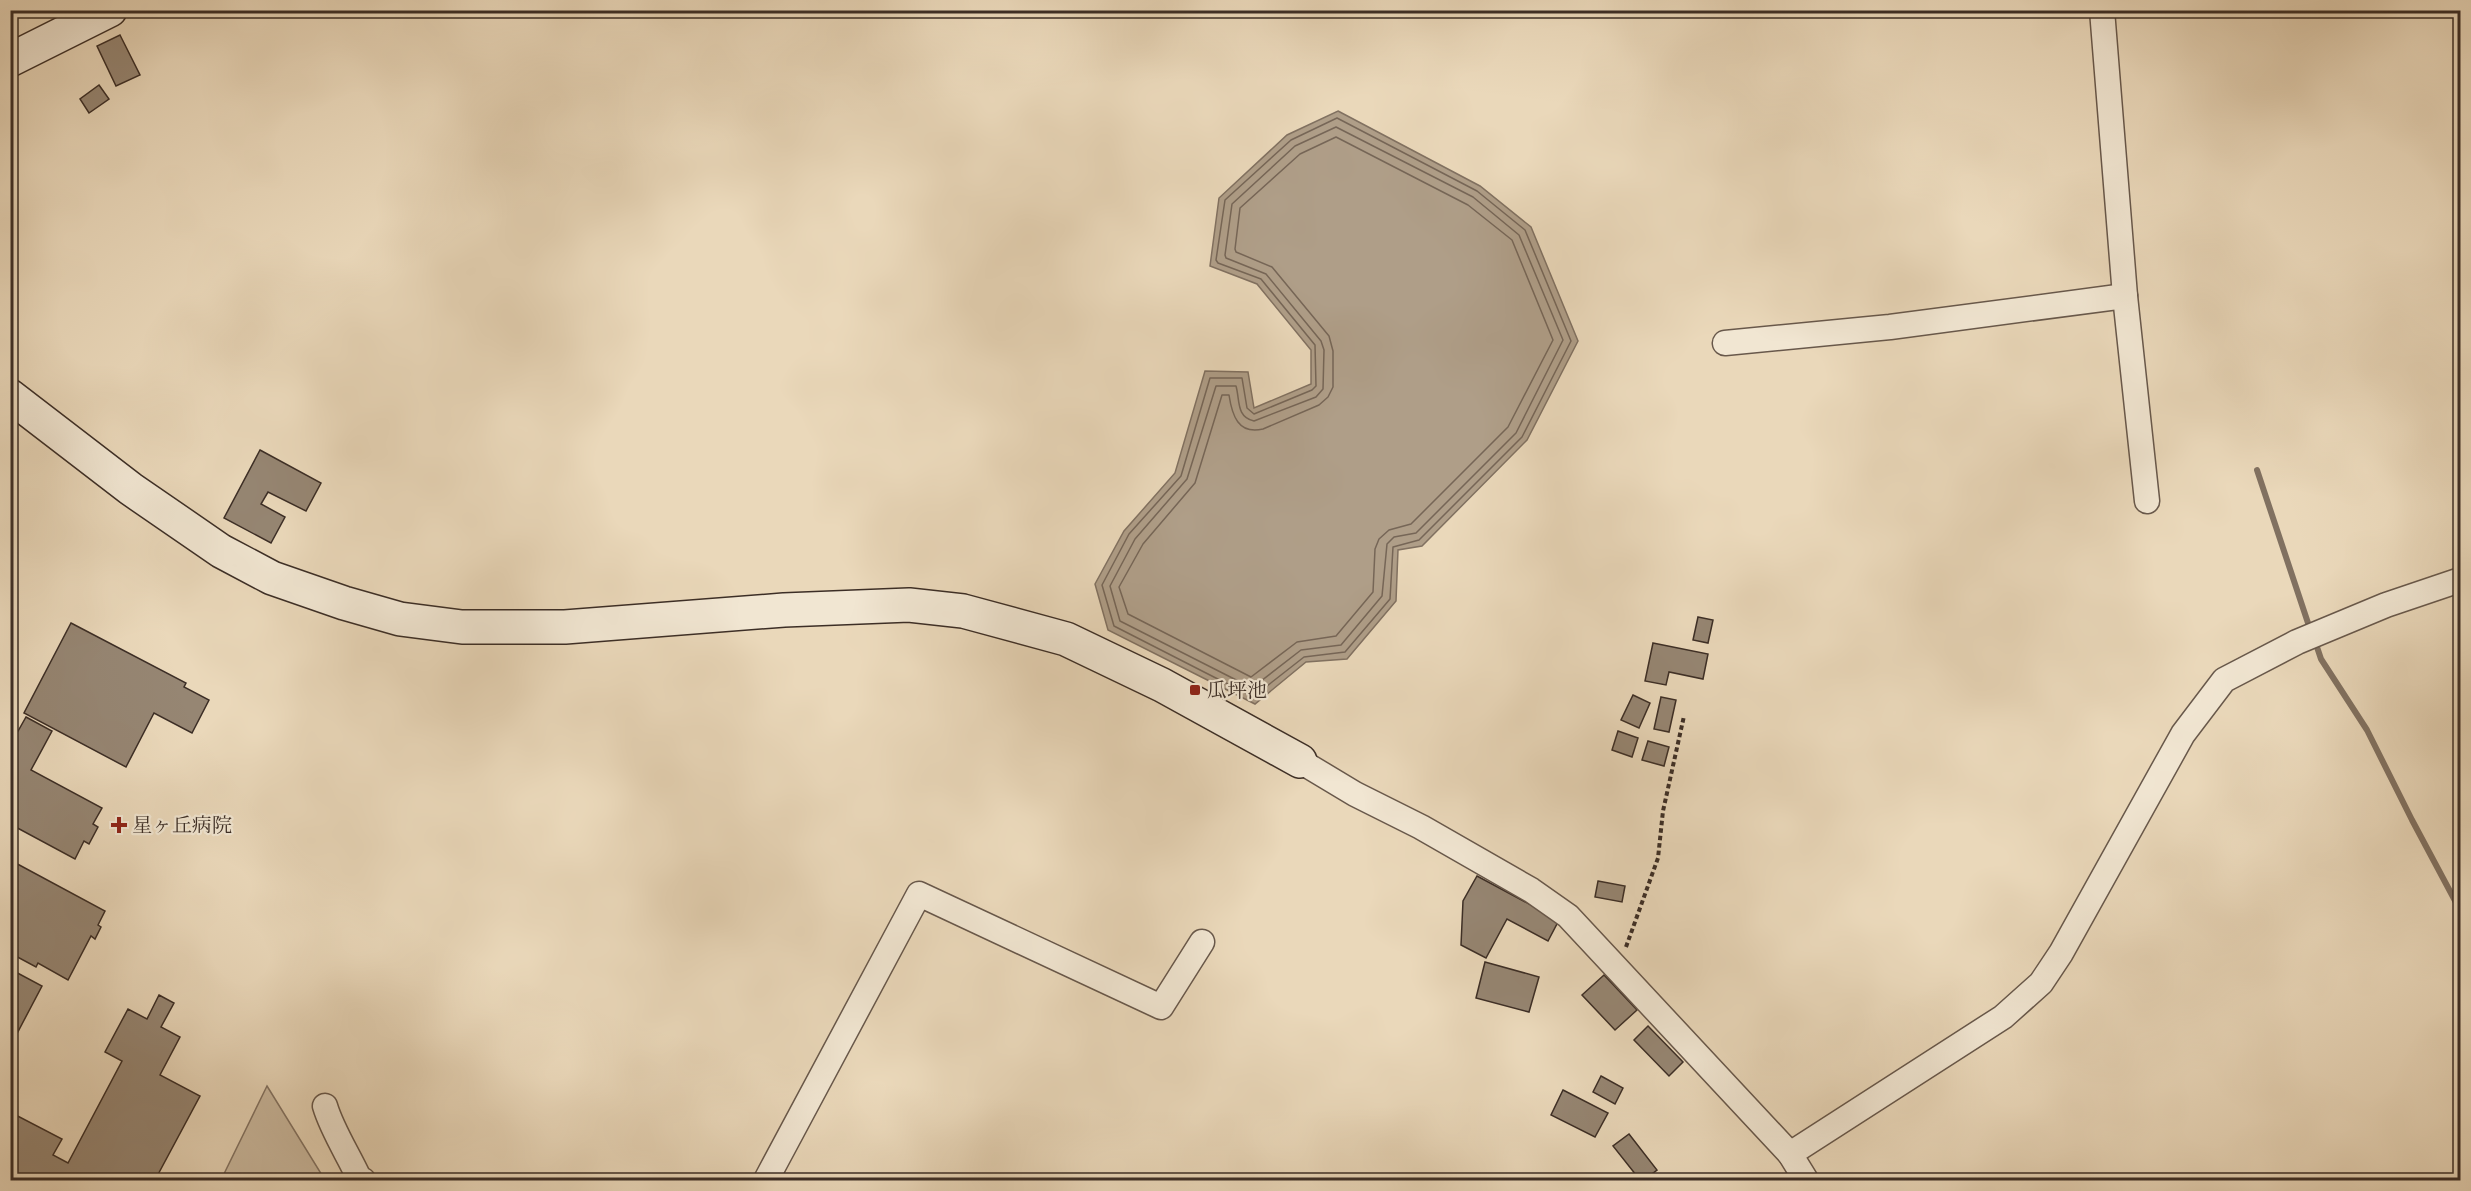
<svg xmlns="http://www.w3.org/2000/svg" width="2471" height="1191" font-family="'IM FELL Double Pica','Noto Serif JP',serif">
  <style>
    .green { fill: #ccbba1; stroke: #847464; stroke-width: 1.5 }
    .water { fill: #af9e88; stroke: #817161; stroke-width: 1.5 }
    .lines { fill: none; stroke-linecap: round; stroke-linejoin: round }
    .shore { stroke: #766657; stroke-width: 1.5 }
    .stream { stroke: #817161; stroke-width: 6 }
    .building { fill: #968673; stroke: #3c2e26; stroke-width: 1.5 }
    .street-casing { stroke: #68584b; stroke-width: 27 }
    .secondary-casing { stroke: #3c2e26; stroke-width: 36 }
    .path { stroke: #3c2e26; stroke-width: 4; stroke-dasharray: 4.5 3; stroke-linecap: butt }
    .street { stroke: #f1e6d2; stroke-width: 24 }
    .secondary { stroke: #f1e6d2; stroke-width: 33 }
    .poi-dot { fill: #8f2418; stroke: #f1e6d2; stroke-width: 2 }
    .labels { text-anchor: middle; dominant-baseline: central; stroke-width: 4.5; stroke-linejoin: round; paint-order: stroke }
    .poi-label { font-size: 20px; fill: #3c2e26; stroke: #f1e6d2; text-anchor: start }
  </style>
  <rect width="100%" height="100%" fill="#ead8ba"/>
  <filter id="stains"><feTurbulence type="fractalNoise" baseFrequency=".00333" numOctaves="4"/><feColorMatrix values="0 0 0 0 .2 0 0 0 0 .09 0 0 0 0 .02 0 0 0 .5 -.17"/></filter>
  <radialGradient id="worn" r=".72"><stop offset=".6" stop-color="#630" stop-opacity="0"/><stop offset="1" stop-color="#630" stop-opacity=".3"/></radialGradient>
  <path class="green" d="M267,1086L325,1180H221Z"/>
  <path class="water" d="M1338,111L1480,186L1531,227L1578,341L1527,440L1422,546L1398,550L1396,601L1347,659L1306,662L1255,704L1108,630L1095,584L1124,531L1175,473L1205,371L1248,372L1254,408L1311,384V350L1257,284L1210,266L1219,198L1287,135Z"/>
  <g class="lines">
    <g class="shore">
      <path d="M1337,118L1477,191L1525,230L1571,341L1522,437L1419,540L1393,547L1390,599L1345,652L1304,657L1253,697L1114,626L1102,585L1129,534L1181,476L1210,378H1242L1247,408L1254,414L1312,390L1316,386L1315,345L1261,279L1218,263L1216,260L1225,200L1291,140Z"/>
      <path d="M1336,127L1473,197L1519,235L1563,340L1516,433L1416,533L1394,537L1387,544L1382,596L1341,645L1301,650L1252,688L1120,621L1110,586L1135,539L1187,479L1216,386H1236C1240,400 1236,417 1254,421L1316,397L1323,389L1324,350L1321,341L1266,274L1226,258L1225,255L1232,204L1295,146Z"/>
      <path d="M1336,137L1468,205L1512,240L1553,340L1508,427L1411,524L1389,530L1379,539L1375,549L1373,592L1336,636L1297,642L1251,677L1128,614L1119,587L1143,544L1195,483L1222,395H1229C1232,415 1238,435 1263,429L1319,405L1328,397L1333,387V351L1329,336L1272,267L1236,252L1235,249L1240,208L1300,154Z"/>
    </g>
    <g class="stream">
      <path d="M2257,470L2311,632"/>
      <path d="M2315,641L2321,659L2367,730L2412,820L2460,910"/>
    </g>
  </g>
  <g class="building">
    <path d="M120,35L140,75L116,86L97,46Z"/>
    <path d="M99,85L109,99L89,113L80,99Z"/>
    <path d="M260,450L321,483L306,511L268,492L261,504L285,517L271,543L224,518Z"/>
    <path d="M1698,617L1713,620L1708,643L1693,640Z"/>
    <path d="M71,623L186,683L184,687L209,700L192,733L154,713L126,767L24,713Z"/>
    <path d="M1653,643L1708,654L1703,679L1669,672L1666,685L1645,681Z"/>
    <path d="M1633,695L1650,703L1639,728L1621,720Z"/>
    <path d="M1661,697L1676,700L1669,732L1654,729Z"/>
    <path d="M26,717L52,731L31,770L102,808L93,824L98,827L89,844L84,841L75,859L10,824V738L13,740Z"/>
    <path d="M1618,731L1638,738L1632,757L1612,750Z"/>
    <path d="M1648,741L1669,747L1664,766L1642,760Z"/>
    <path d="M10,860L105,911L98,925L101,927L95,939L91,936L68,980L38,963L36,967L10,953Z"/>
    <path d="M1477,876L1559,920L1548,941L1507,919L1486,958L1461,945L1463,901Z"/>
    <path d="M1598,881L1625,886L1622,902L1595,897Z"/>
    <path d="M1485,962L1539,977L1529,1012L1476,998Z"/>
    <path d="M10,969L42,986L11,1045H10Z"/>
    <path d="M1604,975L1637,1010L1615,1030L1582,995Z"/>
    <path d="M159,995L174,1003L161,1027L180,1037L160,1075L200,1096L155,1180H10V1112L62,1139L53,1155L68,1163L122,1061L105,1052L128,1009L147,1019Z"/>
    <path d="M1648,1026L1683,1062L1669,1076L1634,1040Z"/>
    <path d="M1601,1076L1623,1088L1615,1104L1593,1092Z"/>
    <path d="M1563,1090L1608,1113L1595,1137L1551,1115Z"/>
    <path d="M1629,1134L1657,1170L1644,1180H1640L1613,1146Z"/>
  </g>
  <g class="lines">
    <g class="street-casing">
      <g id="street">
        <path d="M2102,10L2125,296L2147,501"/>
        <path d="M1725,343L1890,327L2125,296"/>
        <path d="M1300,761L1355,794L1421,827L1531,890L1568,916L1790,1154L1806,1180"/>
        <path d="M325,1106C332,1130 348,1154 359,1178L363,1180"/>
        <path d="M1790,1154L2003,1017L2041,983L2061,953L2183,734L2224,680L2297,642L2386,605L2460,580"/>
        <path d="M766,1180L919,894L1161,1007L1202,942"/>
      </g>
    </g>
    <g class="secondary-casing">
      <g id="secondary">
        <path d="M10,60L110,10"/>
        <path d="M10,396L131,489L221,551L272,578L344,603L400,619L462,627H565L784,610L909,605L963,611L1066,639L1162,685L1300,761"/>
      </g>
    </g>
    <path class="path" d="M1626,947L1658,858L1663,811L1684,716"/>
    <use href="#street" class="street"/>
    <use href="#secondary" class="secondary"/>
  </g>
  <g class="poi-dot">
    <rect x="1189" y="684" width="12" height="12" rx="3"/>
    <path d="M116 816h6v6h6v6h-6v6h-6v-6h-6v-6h6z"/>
  </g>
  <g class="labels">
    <g class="poi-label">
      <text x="1207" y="690">瓜坪池</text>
      <text x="132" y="825">星ヶ丘病院</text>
    </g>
  </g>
  <rect width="2471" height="1191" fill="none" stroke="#ead8ba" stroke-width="36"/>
  <rect x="12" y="12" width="2447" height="1167" fill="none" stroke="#3c2e26" stroke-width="3"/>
  <rect x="18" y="18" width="2435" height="1155" fill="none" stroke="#3c2e26" stroke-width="1.5"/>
  <rect width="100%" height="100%" filter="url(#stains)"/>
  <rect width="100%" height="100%" fill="url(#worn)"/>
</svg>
